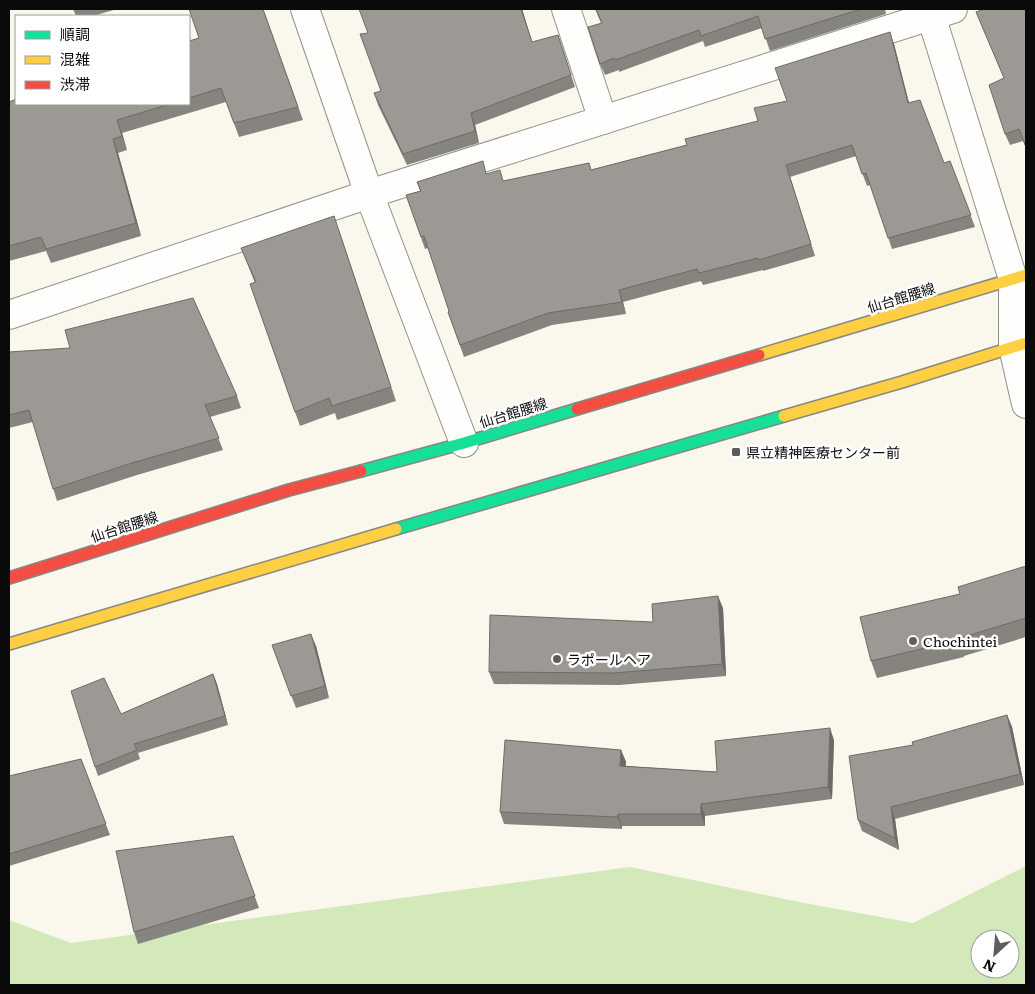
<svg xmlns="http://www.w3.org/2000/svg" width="1035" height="994" font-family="Literata,'Noto Sans JP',serif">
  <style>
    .forest { fill: #d3e9b9; fill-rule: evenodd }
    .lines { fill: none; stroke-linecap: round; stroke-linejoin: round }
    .street-casing { stroke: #92918c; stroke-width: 30 }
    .fast-casing { stroke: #898783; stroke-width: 14 }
    .slow-casing { stroke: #898783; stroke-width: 14 }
    .jam-casing { stroke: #898783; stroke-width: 14 }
    .street { stroke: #fefefc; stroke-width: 28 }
    .fast { stroke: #16e098; stroke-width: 11 }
    .slow { stroke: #ffcf43; stroke-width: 11 }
    .jam { stroke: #f24e42; stroke-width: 11 }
    .wall { fill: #86847f }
    .shaded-wall { fill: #6d6b68 }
    .building { fill: #9c9994; stroke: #6d6b68 }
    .poi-dot { fill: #5e5d59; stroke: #fff; stroke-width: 2 }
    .labels { text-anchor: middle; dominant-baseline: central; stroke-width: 5; stroke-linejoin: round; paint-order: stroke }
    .street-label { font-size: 14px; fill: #0a0a0a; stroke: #fff }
    .poi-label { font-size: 14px; fill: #0a0a0a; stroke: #fff; text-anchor: start }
  </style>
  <rect width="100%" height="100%" fill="#faf7ed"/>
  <path class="forest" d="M1026,866V985H9V920L71,943L630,867L799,902L913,923ZM980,939H1010V969H980Z"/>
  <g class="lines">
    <g class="street-casing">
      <g id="street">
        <path d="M305,9L369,194L464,443"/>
        <path d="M566,9L603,120"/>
        <path d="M929,9L1013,279V347L1026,404"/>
        <path d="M9,315L369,194L953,9"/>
      </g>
    </g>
    <g class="fast-casing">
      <g id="fast">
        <path d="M361,471L464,443L577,409"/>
        <path d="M396,529L784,416"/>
      </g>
    </g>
    <g class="slow-casing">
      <g id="slow">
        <path d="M759,355L1026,275"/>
        <path d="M784,416L902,382L1026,343"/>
        <path d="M9,644L396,529"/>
      </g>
    </g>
    <g class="jam-casing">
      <g id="jam">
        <path d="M577,409L759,355"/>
        <path d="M9,578L289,490L361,471"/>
      </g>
    </g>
    <use href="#street" class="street"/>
    <use href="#fast" class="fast"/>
    <use href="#slow" class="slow"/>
    <use href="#jam" class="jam"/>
  </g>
  <g class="wall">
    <path d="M73,9H117L93,16H76Z"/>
    <path d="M263,9L303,120L239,137L226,102L122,133L127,150L118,153L141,236L51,263L46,251L9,261V102L16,104H189V41L199,38Z"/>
    <path d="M522,9L532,42L562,47L575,87L475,125L479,143L407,165L378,105L374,93L381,91Z"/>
    <path d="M595,9H885L886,14L770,51L762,28L705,47L703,41L619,72V70L605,75L600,64L601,23Z"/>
    <path d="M1026,9V148L1023,141L1010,145L1005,134L1004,78L976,12Z"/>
    <path d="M894,44L909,103L944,163L950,161L975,227L892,249L870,185L867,186L856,156L790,177L815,256L763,271V270L703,285L701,281L623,302L626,314L552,325L464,357L448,312L449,311L428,248L425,249L406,195L420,191L417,182L504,181L589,163L591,170L687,145L758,121L787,101Z"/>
    <path d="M339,230L396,401L337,420L335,413L300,426L250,284L255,283L241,248Z"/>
    <path d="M9,352L237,396L241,408L210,417L223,450L137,475L57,501L33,422L9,428Z"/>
    <path d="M1026,566V637L964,656V657L877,678L871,661L960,594Z"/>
    <path d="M723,608L726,676L619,685L494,684L489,672L653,622Z"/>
    <path d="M272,645L316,646L329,698L296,708Z"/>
    <path d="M213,674L217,684L228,725L138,753L140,759L98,776L95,767L121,714Z"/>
    <path d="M1007,715L1012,727L1024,785L895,819L899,850L862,831L858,820L913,745Z"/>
    <path d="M834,740L832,799L705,816V826H622V829L504,824L500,812L621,750L626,762L625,766L717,772Z"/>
    <path d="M81,759L110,835L9,866V776Z"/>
    <path d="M233,836L259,908L138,944L134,932Z"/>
  </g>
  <g class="shaded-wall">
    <path d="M521,9H522L536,54Z"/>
    <path d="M890,32L894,44L912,115L908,103Z"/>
    <path d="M471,113L475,125L479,143L475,131Z"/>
    <path d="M117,120L122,133L127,150L122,136Z"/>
    <path d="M113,139L118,153L141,236L136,223Z"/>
    <path d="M786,165L790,177L815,256L811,244Z"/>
    <path d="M619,290L623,302L626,314L622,302Z"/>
    <path d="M718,596L723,608L726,676L722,664Z"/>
    <path d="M311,634L316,646L329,698L325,686Z"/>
    <path d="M213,674L217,684L228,725L225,716Z"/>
    <path d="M1007,715L1012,727L1024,785L1020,774Z"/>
    <path d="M830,728L834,740L832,799L828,787Z"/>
    <path d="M621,750L626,762L625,778L620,766Z"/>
    <path d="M701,804L705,816V826L701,814Z"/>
    <path d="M891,807L895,819L899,850L895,838Z"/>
    <path d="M618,814L622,826V829L618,817Z"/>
  </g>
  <g class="building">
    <path d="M189,9H263L298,107L234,123L221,88L189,98V41L199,38Z"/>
    <path d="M359,9H521L532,42L558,35L571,75L471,113L475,131L403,154L374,93L381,91L360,34L368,33Z"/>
    <path d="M596,9H861L765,39L758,16L701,36L699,30L615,60L614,58L600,64L588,27L602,23Z"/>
    <path d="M984,9H1026V147L1019,129L1005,134L989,85L1004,78L976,12Z"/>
    <path d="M890,32L908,103L920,100L944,163L950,161L971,215L888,238L866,173L862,174L852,145L786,165L811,244L759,260L758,258L699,273L697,269L619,290L622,302L548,313L460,345L448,312L449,311L424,236L421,237L406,195L421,191L417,182L483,161L486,174L500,170L503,181L589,163L591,170L687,145L685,139L758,121L754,108L787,101L775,68Z"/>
    <path d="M16,99V104H170L117,120L122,136L113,139L136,223L46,249L41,237L9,246V102Z"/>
    <path d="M334,216L391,387L332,406L329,398L295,412L250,284L256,282L241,248Z"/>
    <path d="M193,298L237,396L205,405L219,438L132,463L53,489L29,410L9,415V352L70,348L65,330Z"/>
    <path d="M1026,566V618L957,639L958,640L871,661L860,617L960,594L958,587Z"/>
    <path d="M718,596L722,664L614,673L489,672L490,615L653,622L652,604Z"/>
    <path d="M311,634L325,686L291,696L272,645Z"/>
    <path d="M213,674L225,716L134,744L137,750L95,767L71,691L104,678L121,714Z"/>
    <path d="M1007,715L1020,774L891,807L895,838L858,820L849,756L913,745L912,742Z"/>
    <path d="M830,728L828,787L701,804V814H618V817L500,812L505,740L621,750L620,766L717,772L715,741Z"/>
    <path d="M81,759L106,824L9,854V776Z"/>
    <path d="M233,836L255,896L134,932L116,851Z"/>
  </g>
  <g class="poi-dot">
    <rect x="731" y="447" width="10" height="10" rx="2.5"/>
    <circle cx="913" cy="641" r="5"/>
    <circle cx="557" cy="659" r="5"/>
  </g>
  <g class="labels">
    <g class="street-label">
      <text transform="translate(901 297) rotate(-17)">仙台館腰線</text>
      <text transform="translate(513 412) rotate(-17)">仙台館腰線</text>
      <text transform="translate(124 526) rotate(-18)">仙台館腰線</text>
    </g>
    <g class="poi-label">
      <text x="746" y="452">県立精神医療センター前</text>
      <text x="923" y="641">Chochintei</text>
      <text x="567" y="659">ラポールヘア</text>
    </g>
  </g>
  <rect width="1035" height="994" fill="none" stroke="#0a0a0a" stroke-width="20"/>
  <rect x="15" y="15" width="175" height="90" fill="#ffffff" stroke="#9d9d9d"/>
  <rect x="25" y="31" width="25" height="8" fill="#16e098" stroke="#9d9d9d"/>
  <text x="60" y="40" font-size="15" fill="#0a0a0a">順調</text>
  <rect x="25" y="56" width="25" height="8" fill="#ffcf43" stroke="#9d9d9d"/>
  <text x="60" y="65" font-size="15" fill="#0a0a0a">混雑</text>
  <rect x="25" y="81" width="25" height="8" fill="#f24e42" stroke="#9d9d9d"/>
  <text x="60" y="90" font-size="15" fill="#0a0a0a">渋滞</text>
  <g transform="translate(995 954) rotate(206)"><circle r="24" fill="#ffffff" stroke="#9d9d9d"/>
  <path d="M0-4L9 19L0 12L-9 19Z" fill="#5e5d59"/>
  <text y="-8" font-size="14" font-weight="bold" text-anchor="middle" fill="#0a0a0a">N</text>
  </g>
</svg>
